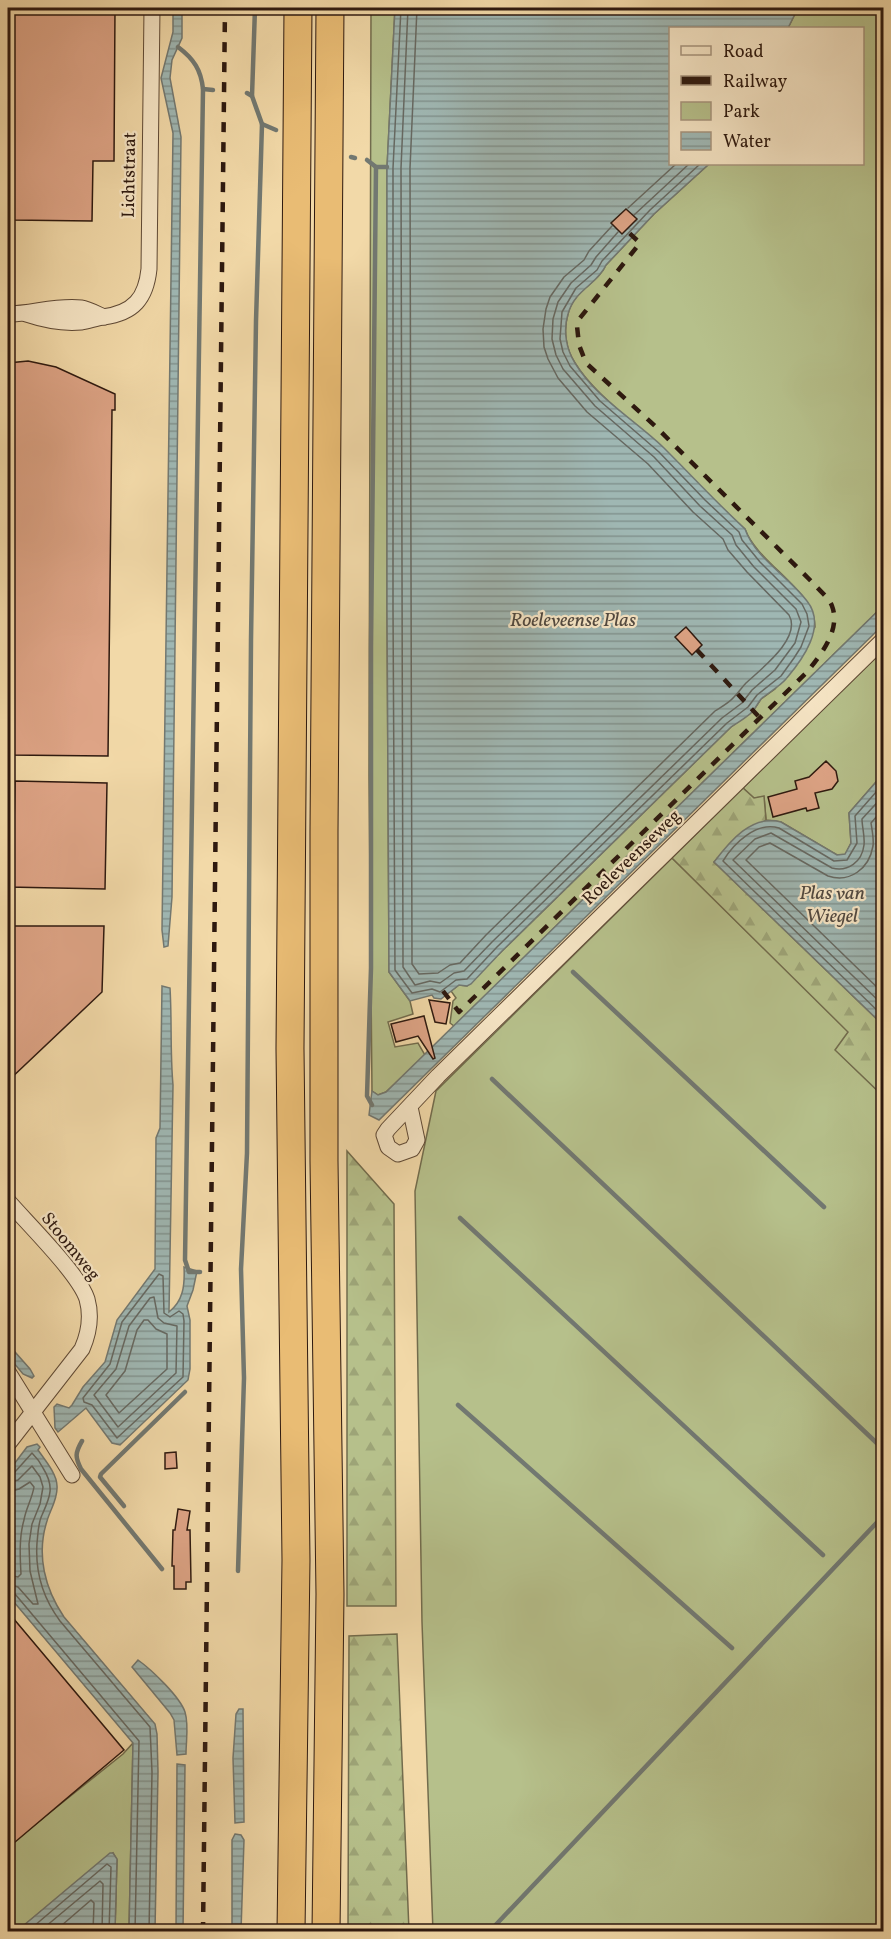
<svg xmlns="http://www.w3.org/2000/svg" width="891" height="1939" font-family="Vollkorn,serif">
  <style>
    .green { fill: #b6c08b; stroke: #726c4d; stroke-width: 1.5 }
    .forest { fill: url(#forest-firs); stroke: #726c4d; stroke-width: 1.5 }
    .water { fill: url(#water-rules); stroke: #727871; stroke-width: 1.5 }
    .lines { fill: none; stroke-linecap: round; stroke-linejoin: round }
    .shore { stroke: #666861; stroke-width: 1.5 }
    .stream { stroke: #727871; stroke-width: 4.5 }
    .building { fill: #dea486; stroke: #2e190f; stroke-width: 1.5 }
    .minor-casing { stroke: #5f4935; stroke-width: 17 }
    .motorway-casing { stroke: #2e190f; stroke-width: 29 }
    .minor { stroke: #f7e6c6; stroke-width: 15 }
    .motorway { stroke: #e9bc74; stroke-width: 27 }
    .rail { stroke: #2e190f; stroke-width: 4.5; stroke-dasharray: 10 10; stroke-linecap: butt }
    .labels { text-anchor: middle; dominant-baseline: central; stroke-width: 4.5; stroke-linejoin: round; paint-order: stroke }
    .street-label { font-size: 18px; fill: #2e190f; stroke: #f7e6c6 }
    .water-label { font-size: 20px; font-style: italic; fill: #504840; stroke: #f7e6c6 }
  </style>
  <defs>
    <pattern id="forest-firs" width="22" height="20" patternUnits="userSpaceOnUse" patternTransform="scale(1.5)"><rect width="22" height="20" fill="#b6c08b"/><path d="M5 1l3.5 6h-7zM16 11l3.5 6h-7z" fill="#9da477"/></pattern>
    <pattern id="water-rules" width="6" height="5" patternUnits="userSpaceOnUse" patternTransform="scale(1.5)"><rect width="6" height="5" fill="#9fb7b3"/><path d="M0 2.5h6" fill="none" stroke="#829490"/></pattern>
  </defs>
  <rect width="100%" height="100%" fill="#f2d9a8"/>
  <filter id="stains"><feTurbulence type="fractalNoise" baseFrequency=".00333" numOctaves="4"/><feColorMatrix values="0 0 0 0 .2 0 0 0 0 .09 0 0 0 0 .02 0 0 0 .5 -.17"/></filter>
  <radialGradient id="worn" r=".72"><stop offset=".6" stop-color="#630" stop-opacity="0"/><stop offset="1" stop-color="#630" stop-opacity=".3"/></radialGradient>
  <g class="green">
    <path d="M371,8H395L387,168V608L389,972L410,1001L413,1014L388,1022L395,1047L418,1043L425,1055L386,1092L378,1095L372,1091L369,776Z"/>
    <path d="M798,8H883V606L454,1026L450,1023L453,1001L456,998L451,991L459,985L467,986L502,951L731,727L753,711L761,699L775,689L815,627C816,591 757,563 745,529C708,495 671,460 635,425C615,407 589,386 575,363C566,349 563,331 568,314C574,289 597,285 606,265L654,214L709,164H862V28H788Z"/>
    <path d="M883,650V774L849,813L851,843L845,855H837L781,822L766,820L764,797L754,798L743,788Z"/>
    <path d="M672,858L849,1032L836,1050L883,1096V1931L433,1932L422,1622L415,1191L436,1091Z"/>
    <path d="M133,1743L129,1931H115L117,1860L113,1853L17,1931L8,1932V1846L123,1754Z"/>
  </g>
  <g class="forest">
    <path d="M743,788L754,798L764,796L766,820L714,862L883,1025V1096L835,1050L848,1032L672,858Z"/>
    <path d="M347,1151L394,1204L396,1606H347Z"/>
    <path d="M397,1634L409,1931H348L349,1636Z"/>
  </g>
  <g class="water">
    <path d="M173,8H182V38L172,60L170,78L181,137L172,897L168,946L164,947L162,930L173,133L161,78L173,32Z"/>
    <path d="M395,8H798L788,28H670V164H709L654,214L606,265C597,285 575,289 568,314C563,330 566,349 575,363C596,398 635,420 664,448C691,475 717,503 745,529C755,558 788,576 807,601C827,626 803,659 786,679C779,687 769,692 761,699C758,703 756,707 753,711C748,717 738,722 731,727L502,951L471,984L467,986L459,985L441,999L434,998L432,995L410,1001L389,972L387,608V168Z"/>
    <path d="M883,606V625L379,1120L369,1115L372,1091L378,1095L386,1092Z"/>
    <path d="M883,774V1025L714,862C730,841 752,814 781,822L837,855L845,854L851,843L849,813Z"/>
    <path d="M162,986L170,988C172,1020 170,1052 173,1085L169,1312C183,1301 185,1286 184,1267L197,1271L193,1290L187,1306L190,1320V1369L188,1380L120,1445L112,1443L86,1408L58,1432L55,1428L54,1407L57,1404L69,1408L72,1405L83,1387L105,1362L117,1320L155,1269L156,1138L160,1128Z"/>
    <path d="M8,1344L30,1369L34,1376L32,1378L23,1374L8,1356Z"/>
    <path d="M37,1444L40,1447L38,1450C45,1460 57,1474 57,1486C58,1499 50,1510 47,1521C36,1555 45,1589 64,1617L155,1724L157,1734L158,1772L155,1931H129L133,1743L8,1595V1472L27,1447Z"/>
    <path d="M138,1660C152,1670 180,1697 185,1712C189,1725 186,1741 186,1754L177,1755L174,1720L170,1713L132,1667Z"/>
    <path d="M239,1709H243L244,1822L235,1823L233,1758L236,1714Z"/>
    <path d="M177,1764L185,1765L183,1932L176,1931Z"/>
    <path d="M235,1834L241,1835L244,1840L241,1931H232V1840Z"/>
    <path d="M110,1853H113L117,1859L115,1931H17Z"/>
  </g>
  <g class="lines">
    <g class="shore">
      <path d="M401,8L393,168V608L395,970L412,993L432,989L440,992L456,980L467,979L497,947L727,723L748,707L757,695L781,676L794,658L801,647L809,626L807,614L802,604L760,562L742,540L739,532L705,500L659,452L600,401L570,366L563,352L560,339L562,312L576,288L597,270L602,261L650,210L700,164"/>
      <path d="M408,8L401,168L403,967L415,985L430,981L440,983L454,973L464,971L492,942L722,718L742,703L752,690L775,670L795,643L801,622L796,609L754,567L736,545L732,535L700,506L654,457L595,406L563,369L556,355L552,339L553,319L558,302L571,283L591,265L596,257L618,232"/>
      <path d="M417,8L410,168L412,964L419,974L438,973L450,965L460,963L486,935L715,711C721,707 729,703 734,697C739,692 742,687 746,683C761,669 802,638 789,615L747,572L728,550L723,539L693,512L648,464L587,412L558,378L548,359L544,347L543,329L546,309L550,297L564,277L584,260L589,251L612,226"/>
      <path d="M628,208L676,164"/>
      <path d="M634,215L689,164"/>
      <path d="M884,783L855,816L857,843L847,860L834,861L779,828C757,821 734,843 723,861L884,1017"/>
      <path d="M884,795L862,819C862,827 865,836 864,845C862,862 848,872 832,868L771,833L755,839L733,860L884,1006"/>
      <path d="M884,808L871,823C872,830 874,839 873,846C869,869 850,883 828,876L770,843L759,847L746,860L884,994"/>
      <path d="M159,1274L163,1276L164,1313L170,1317L179,1311L183,1314L184,1321L183,1377L117,1438L92,1405L84,1402L83,1398L110,1364L122,1322Z"/>
      <path d="M154,1297L158,1318L164,1323L177,1326L176,1373L118,1427L94,1395L116,1369L129,1326L150,1298Z"/>
      <path d="M144,1320H148L156,1329L167,1334V1369L119,1413L106,1395L125,1371L137,1330Z"/>
      <path d="M8,1475L14,1473L32,1453C36,1457 40,1462 43,1468C55,1487 50,1497 42,1515C38,1523 38,1534 37,1543C35,1572 42,1597 60,1621L150,1727L152,1772L149,1932"/>
      <path d="M8,1483L18,1480L32,1466L40,1477L43,1487L40,1504L32,1524L29,1544L30,1571L38,1604H33L18,1587L8,1584"/>
      <path d="M8,1492L19,1489L30,1482L34,1487C32,1499 26,1508 24,1520C19,1537 20,1557 21,1574L18,1577L8,1575"/>
      <path d="M8,1592L15,1594L139,1741L135,1932"/>
      <path d="M27,1932L107,1864L111,1867L109,1932"/>
      <path d="M39,1932L100,1881L103,1884L102,1932"/>
      <path d="M54,1932L91,1900L94,1903L93,1932"/>
    </g>
    <g class="stream">
      <path d="M178,47C194,59 201,70 203,89L185,1260L189,1272H200"/>
      <path d="M203,89L213,90"/>
      <path d="M247,93L252,96L262,124L276,130"/>
      <path d="M252,96L255,8"/>
      <path d="M351,157L355,158"/>
      <path d="M367,160L376,167H387"/>
      <path d="M573,972L824,1207"/>
      <path d="M492,1079L882,1448"/>
      <path d="M372,1105L367,1096L371,968V647L376,167"/>
      <path d="M460,1218L823,1555"/>
      <path d="M458,1405L732,1648"/>
      <path d="M82,1441C75,1453 75,1457 81,1469L162,1569"/>
      <path d="M124,1506L100,1477L101,1474L185,1392"/>
      <path d="M238,1571L244,1378L241,1269L247,1153L251,640L256,321L262,124"/>
      <path d="M489,1932L884,1515"/>
    </g>
  </g>
  <g class="building">
    <path d="M8,8H115L114,161H93L92,221L11,220V160H8Z"/>
    <path d="M626,209L637,219L622,234L611,223Z"/>
    <path d="M28,361L56,367L115,394V410H112L108,756L8,755V363Z"/>
    <path d="M686,627L702,645L692,655L675,637Z"/>
    <path d="M826,761L836,771L838,781L832,789L815,793L819,808L807,811L806,808L773,817L768,797L797,789L795,781L809,777Z"/>
    <path d="M15,781L107,783L105,889L8,887V828H14Z"/>
    <path d="M8,926H104L102,992L8,1081Z"/>
    <path d="M429,1000L450,1003L446,1024L435,1022Z"/>
    <path d="M424,1016L435,1058L433,1059L418,1036L396,1042L391,1024Z"/>
    <path d="M176,1452L177,1468L165,1469V1453Z"/>
    <path d="M178,1509L190,1511L187,1530H190L191,1582H186V1589H174V1566H172L173,1530H175Z"/>
    <path d="M8,1612L124,1750L8,1848Z"/>
  </g>
  <g class="lines">
    <g class="minor-casing">
      <g id="minor">
        <path d="M8,314C32,314 56,305 81,308C88,309 97,314 104,317"/>
        <path d="M26,314C44,320 61,324 81,322C88,321 96,318 103,317C134,313 146,298 149,269L152,8"/>
        <path d="M410,1107L417,1140L412,1149L398,1154L388,1147L384,1135L388,1129L438,1076L884,639"/>
        <path d="M8,1201C27,1223 79,1274 87,1299C92,1317 89,1333 82,1349L8,1444"/>
        <path d="M8,1372L72,1475"/>
      </g>
    </g>
    <g class="motorway-casing">
      <g id="motorway">
        <path d="M291,1932L296,1560L290,1049L298,8"/>
        <path d="M326,1932L330,1594L324,1161V832L330,8"/>
      </g>
    </g>
    <use href="#minor" class="minor"/>
    <use href="#motorway" class="motorway"/>
    <g class="rail">
      <path d="M697,650L760,718"/>
      <path d="M443,991L459,1012L808,671C821,654 841,630 832,606C829,598 820,591 814,584L655,426L586,363L579,345L577,326L580,318L640,243L626,230"/>
      <path d="M203,1932L225,8"/>
    </g>
  </g>
  <g class="labels">
    <g class="street-label">
      <text transform="translate(130 175) rotate(-89)">Lichtstraat</text>
      <text transform="translate(632 858) rotate(-44)">Roeleveenseweg</text>
      <text transform="translate(70 1247) rotate(51)">Stoomweg</text>
    </g>
    <g class="water-label">
      <text x="573" y="621">Roeleveense Plas</text>
      <text x="832" y="894">Plas van<tspan x="832" dy="23">Wiegel</tspan></text>
    </g>
  </g>
  <rect width="891" height="1939" fill="none" stroke="#f2d9a8" stroke-width="30"/>
  <rect x="9" y="9" width="873" height="1921" fill="none" stroke="#2e190f" stroke-width="3"/>
  <rect x="15" y="15" width="861" height="1909" fill="none" stroke="#2e190f" stroke-width="1.5"/>
  <rect x="669" y="27" width="195" height="138" fill="#f7e6c6" stroke="#a7947d" stroke-width="1.5"/>
  <rect x="681" y="46" width="30" height="9" fill="#f7e6c6" stroke="#a7947d" stroke-width="1.5"/>
  <text x="723" y="57" font-size="18" fill="#2e190f">Road</text>
  <rect x="681" y="76" width="30" height="9" fill="#2e190f" stroke="#a7947d" stroke-width="1.5"/>
  <text x="723" y="87" font-size="18" fill="#2e190f">Railway</text>
  <rect x="681" y="102" width="30" height="18" fill="#b6c08b" stroke="#a7947d" stroke-width="1.5"/>
  <text x="723" y="117" font-size="18" fill="#2e190f">Park</text>
  <rect x="681" y="132" width="30" height="18" fill="url(#water-rules)" stroke="#a7947d" stroke-width="1.5"/>
  <text x="723" y="147" font-size="18" fill="#2e190f">Water</text>
  <rect width="100%" height="100%" filter="url(#stains)"/>
  <rect width="100%" height="100%" fill="url(#worn)"/>
</svg>
